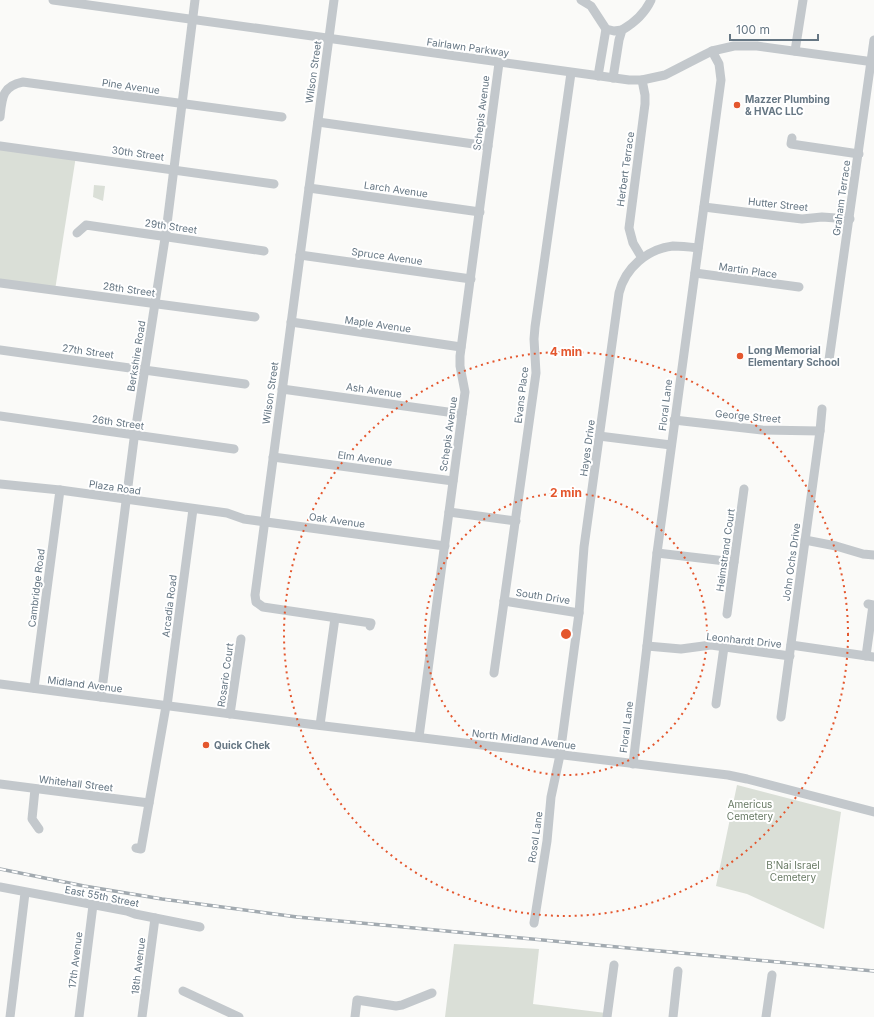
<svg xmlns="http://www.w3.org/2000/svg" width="874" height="1017" font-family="Inter,sans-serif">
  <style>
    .green { fill: #dadfd7 }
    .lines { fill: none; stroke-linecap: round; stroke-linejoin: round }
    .minor { stroke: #c3c8cc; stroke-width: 9 }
    .rail-casing { stroke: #a2aab0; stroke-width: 3.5 }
    .rail { stroke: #fff; stroke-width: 2; stroke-dasharray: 6; stroke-linecap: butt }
    .ring { fill: none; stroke: #e4572e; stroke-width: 2; stroke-dasharray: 2 4 }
    .poi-dot { fill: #e4572e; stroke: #fff; stroke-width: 1.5 }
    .labels { text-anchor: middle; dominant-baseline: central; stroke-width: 4; stroke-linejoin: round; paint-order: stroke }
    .street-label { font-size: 10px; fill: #657683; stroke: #fff }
    .poi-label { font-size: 10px; font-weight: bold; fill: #657683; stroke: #fff; text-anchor: start }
    .park-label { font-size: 10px; fill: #687a64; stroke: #fff }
    .centre { fill: #e4572e; stroke: #fff; stroke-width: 2 }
    .ring-label { font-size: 12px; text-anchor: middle; font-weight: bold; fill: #e4572e; stroke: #fff; stroke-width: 4; stroke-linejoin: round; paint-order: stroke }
  </style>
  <rect width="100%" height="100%" fill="#fafaf8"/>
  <g class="green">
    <path d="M0,146L76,156L55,290L0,283Z"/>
    <path d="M94,185L105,186L103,201L93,197Z"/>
    <path d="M737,785L841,812L824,929L747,894L716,886Z"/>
    <path d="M454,944L539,949L533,1004L606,1013L605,1017H445Z"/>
  </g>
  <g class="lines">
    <g class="minor">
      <path d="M53,0L629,80H642L665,75L702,56L712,51L734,46H757L874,62"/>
      <path d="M334,0L255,595L256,602L263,607L371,623L370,626"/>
      <path d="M581,0L591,6L606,29L614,31L622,30"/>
      <path d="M795,51L803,0"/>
      <path d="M598,76L606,29"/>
      <path d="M613,78L619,40L622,30C634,23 645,13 651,0"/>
      <path d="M0,117C2,98 2,86 23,82L282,117"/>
      <path d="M318,122L488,146"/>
      <path d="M792,138L791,144L859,154"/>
      <path d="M0,146L274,184"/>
      <path d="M309,188L480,212"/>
      <path d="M704,207L802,219L822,217L850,219"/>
      <path d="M77,233L86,225L264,251"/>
      <path d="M300,255L471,279"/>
      <path d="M642,258L633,243L629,228L645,104V95L642,80"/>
      <path d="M695,273L799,287"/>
      <path d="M0,283L255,317"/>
      <path d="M291,322L461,347"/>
      <path d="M0,350L245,384"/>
      <path d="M829,360L874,40"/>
      <path d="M282,389L462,414"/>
      <path d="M0,416L234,449"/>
      <path d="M674,420L762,430L820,431"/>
      <path d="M599,436L671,445"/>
      <path d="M273,457L453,481"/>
      <path d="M0,484L60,490L227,513L244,519L445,546"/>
      <path d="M449,512L516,521"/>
      <path d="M805,540L836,546L863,554L874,555"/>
      <path d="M657,553L734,562"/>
      <path d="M504,601L579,613"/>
      <path d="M727,614L744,489"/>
      <path d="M791,645L874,657"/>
      <path d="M647,646L681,649L711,645L790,656"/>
      <path d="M866,656L873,605L868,604"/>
      <path d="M494,673L536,373L534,339L535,327L571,73"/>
      <path d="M0,684L316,725L728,775L747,779L874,812"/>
      <path d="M34,688L60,490"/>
      <path d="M101,697L134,439L166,232L195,0"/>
      <path d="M716,704L724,647"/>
      <path d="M167,706L193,509"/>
      <path d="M230,714L241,639"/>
      <path d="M781,717L820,431L822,409"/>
      <path d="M320,725L335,618"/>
      <path d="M419,737L465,392L460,366V356L499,63"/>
      <path d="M633,764L647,646L657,553L721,80L719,64L712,51"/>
      <path d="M0,784L149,803"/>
      <path d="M35,789L32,819L39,829"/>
      <path d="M136,848L141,849L166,706"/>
      <path d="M0,887L127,911L135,914L200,927"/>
      <path d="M534,923L547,841L551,797L560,755L579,613L584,547L619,293C625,268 647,249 673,246C681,246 690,247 698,248"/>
      <path d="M183,991L239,1017"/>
      <path d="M10,1017L25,893"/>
      <path d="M79,1017L93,905"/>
      <path d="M142,1017L155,918"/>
      <path d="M355,1017L357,1000L396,1006L402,1005L432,993"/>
      <path d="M607,1017L614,965"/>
      <path d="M673,1017L678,971"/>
      <path d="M766,1017L772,975"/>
    </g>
    <g class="rail-casing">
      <path id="rail" d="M0,869L84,886L162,899L297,917L874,971"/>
    </g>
    <use href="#rail" class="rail"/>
  </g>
  <g class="ring">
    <circle cx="566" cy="634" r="141"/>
    <circle cx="566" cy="634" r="282"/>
  </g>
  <g class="poi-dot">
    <circle cx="737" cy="105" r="4"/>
    <circle cx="740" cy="356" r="4"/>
    <circle cx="206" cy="745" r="4"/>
  </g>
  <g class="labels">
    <g class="street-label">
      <text transform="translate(468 47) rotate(8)">Fairlawn Parkway</text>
      <text transform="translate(313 72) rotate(-82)">Wilson Street</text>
      <text transform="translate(131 86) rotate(8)">Pine Avenue</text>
      <text transform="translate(481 113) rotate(-83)">Schepis Avenue</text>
      <text transform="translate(138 153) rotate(8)">30th Street</text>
      <text transform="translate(625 169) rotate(-82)">Herbert Terrace</text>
      <text transform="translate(396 189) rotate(8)">Larch Avenue</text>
      <text transform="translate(841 198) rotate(-82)">Graham Terrace</text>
      <text transform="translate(778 204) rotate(6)">Hutter Street</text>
      <text transform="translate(171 226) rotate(8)">29th Street</text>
      <text transform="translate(387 256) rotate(8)">Spruce Avenue</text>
      <text transform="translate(748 270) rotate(8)">Martin Place</text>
      <text transform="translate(129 289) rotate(8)">28th Street</text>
      <text transform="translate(378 324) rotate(8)">Maple Avenue</text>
      <text transform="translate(88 351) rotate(8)">27th Street</text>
      <text transform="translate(136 356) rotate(-81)">Berkshire Road</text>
      <text transform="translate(374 390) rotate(8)">Ash Avenue</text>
      <text transform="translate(270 393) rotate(-82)">Wilson Street</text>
      <text transform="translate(521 395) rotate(-83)">Evans Place</text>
      <text transform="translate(665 405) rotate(-83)">Floral Lane</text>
      <text transform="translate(748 416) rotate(5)">George Street</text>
      <text transform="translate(118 422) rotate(8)">26th Street</text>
      <text transform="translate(448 434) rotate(-82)">Schepis Avenue</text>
      <text transform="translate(587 448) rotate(-82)">Hayes Drive</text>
      <text transform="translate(365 458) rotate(8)">Elm Avenue</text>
      <text transform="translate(115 487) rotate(8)">Plaza Road</text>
      <text transform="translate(337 520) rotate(8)">Oak Avenue</text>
      <text transform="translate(725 550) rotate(-82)">Heimstrand Court</text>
      <text transform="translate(791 562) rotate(-82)">John Ochs Drive</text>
      <text transform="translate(36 588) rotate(-83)">Cambridge Road</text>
      <text transform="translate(543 596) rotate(9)">South Drive</text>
      <text transform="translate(169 606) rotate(-83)">Arcadia Road</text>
      <text transform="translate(744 640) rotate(6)">Leonhardt Drive</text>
      <text transform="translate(225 675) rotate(-82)">Rosario Court</text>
      <text transform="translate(85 684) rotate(7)">Midland Avenue</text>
      <text transform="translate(626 727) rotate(-83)">Floral Lane</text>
      <text transform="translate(524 739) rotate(7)">North Midland Avenue</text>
      <text transform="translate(76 783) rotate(7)">Whitehall Street</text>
      <text transform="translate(535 837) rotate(-82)">Rosol Lane</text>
      <text transform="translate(102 896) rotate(11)">East 55th Street</text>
      <text transform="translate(75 960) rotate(-83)">17th Avenue</text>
      <text transform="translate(138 966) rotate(-83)">18th Avenue</text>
    </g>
    <g class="poi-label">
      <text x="745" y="99">Mazzer Plumbing<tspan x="745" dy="12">&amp; HVAC LLC</tspan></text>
      <text x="748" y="350">Long Memorial<tspan x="748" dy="12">Elementary School</tspan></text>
      <text x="214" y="745">Quick Chek</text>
    </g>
    <g class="park-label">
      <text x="750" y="804">Americus<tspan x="750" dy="12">Cemetery</tspan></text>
      <text x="793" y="865">B'Nai Israel<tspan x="793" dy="12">Cemetery</tspan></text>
    </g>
  </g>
  <circle cx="566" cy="634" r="6" class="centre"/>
  <g class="ring-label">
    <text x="566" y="356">4 min</text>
    <text x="566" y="497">2 min</text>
  </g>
  <path d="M730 34v6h88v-6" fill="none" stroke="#657683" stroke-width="2"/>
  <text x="736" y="34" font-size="12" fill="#657683" stroke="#ffffff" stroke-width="3" paint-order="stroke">100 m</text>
</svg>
